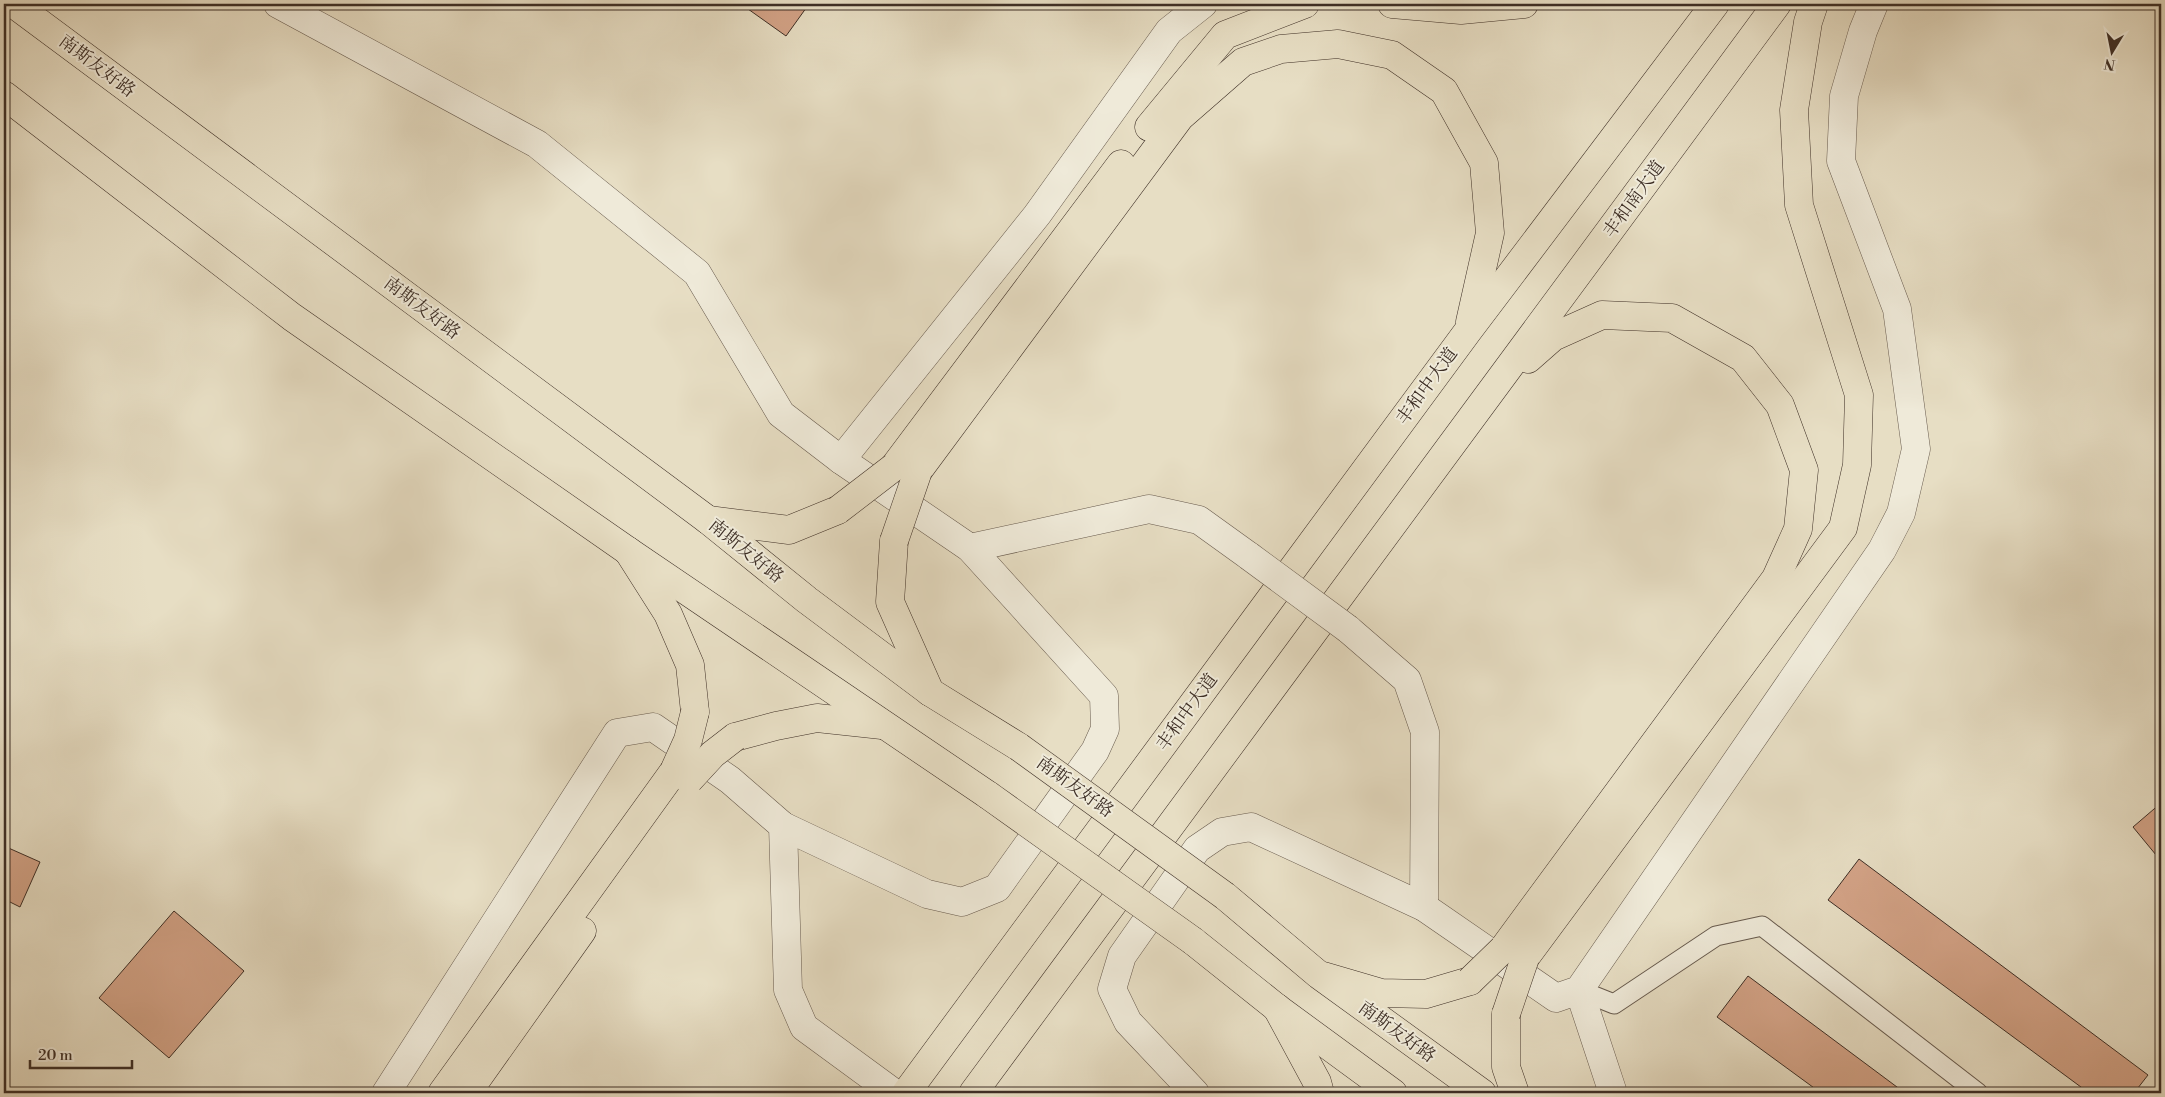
<svg xmlns="http://www.w3.org/2000/svg" width="2165" height="1097" font-family="'Libre Bodoni','Noto Serif SC',serif">
  <style>
    .building { fill: #d3a387; stroke: #3e2f26 }
    .lines { fill: none; stroke-linecap: round; stroke-linejoin: round }
    .service-casing { stroke: #685b4e; stroke-width: 21 }
    .minor-casing { stroke: #685b4e; stroke-width: 29 }
    .tertiary-casing { stroke: #685b4e; stroke-width: 29 }
    .primary-casing { stroke: #3e2f26; stroke-width: 29 }
    .trunk-casing { stroke: #3e2f26; stroke-width: 29 }
    .service { stroke: #efead9; stroke-width: 19 }
    .minor { stroke: #efead9; stroke-width: 28 }
    .tertiary { stroke: #efead9; stroke-width: 28 }
    .primary { stroke: #e7dec4; stroke-width: 28 }
    .trunk { stroke: #e7dec4; stroke-width: 28 }
    .tertiary-bridge-casing { stroke: #685b4e; stroke-width: 29; stroke-linecap: butt }
    .primary-bridge-casing { stroke: #3e2f26; stroke-width: 29; stroke-linecap: butt }
    .trunk-bridge-casing { stroke: #3e2f26; stroke-width: 29; stroke-linecap: butt }
    .tertiary-bridge { stroke: #efead9; stroke-width: 28 }
    .primary-bridge { stroke: #e7dec4; stroke-width: 28 }
    .trunk-bridge { stroke: #e7dec4; stroke-width: 28 }
    .labels { text-anchor: middle; dominant-baseline: central; stroke-width: 4; stroke-linejoin: round; paint-order: stroke }
    .street-label { font-size: 18px; fill: #3e2f26; stroke: #efead9 }
  </style>
  <rect width="100%" height="100%" fill="#e7dec4"/>
  <filter id="stains"><feTurbulence type="fractalNoise" baseFrequency=".004" numOctaves="4"/><feColorMatrix values="0 0 0 0 .2 0 0 0 0 .09 0 0 0 0 .02 0 0 0 .5 -.17"/></filter>
  <radialGradient id="worn" r=".72"><stop offset=".6" stop-color="#630" stop-opacity="0"/><stop offset="1" stop-color="#630" stop-opacity=".3"/></radialGradient>
  <g class="building">
    <path d="M741,4H809L786,36Z"/>
    <path d="M2161,803V861L2133,827Z"/>
    <path d="M4,846L40,862L20,907L4,899Z"/>
    <path d="M1859,859L2148,1075L2134,1093H2089L1828,900Z"/>
    <path d="M174,911L244,971L169,1058L99,998Z"/>
    <path d="M1748,976L1905,1093H1821L1717,1017Z"/>
  </g>
  <g class="lines">
    <g class="service-casing">
      <path id="service" d="M1579,990L1614,1004L1716,936L1762,926L1978,1093"/>
    </g>
    <g class="minor-casing">
      <path id="minor" d="M1579,990L1613,1093"/>
    </g>
    <g class="tertiary-casing">
      <g id="tertiary">
        <path d="M278,4L537,144L697,273L781,414L841,460L970,548L1104,696L1105,729L1095,751L997,888L962,902L927,894L783,826"/>
        <path d="M841,460L1037,215L1169,31L1203,4"/>
        <path d="M970,548L1149,509L1199,520L1249,556"/>
        <path d="M1348,629L1407,680L1425,732L1424,907"/>
        <path d="M386,1093L617,733L653,727L730,780L783,826L788,990L804,1027L894,1093"/>
        <path d="M1195,1093L1128,1022L1112,989L1122,956L1197,849L1222,832L1251,827L1424,907L1556,998L1579,990L1882,550L1901,513L1916,449L1897,309L1841,161L1844,96L1863,31L1874,4"/>
      </g>
    </g>
    <g class="primary-casing">
      <g id="primary">
        <path d="M1392,4L1461,10L1524,4"/>
        <path d="M1149,127L1225,35L1305,4"/>
        <path d="M894,467L1121,164"/>
        <path d="M918,471L1180,117L1243,62L1281,49L1338,44L1392,55L1444,91L1484,163L1490,233L1470,322"/>
        <path d="M708,520L789,530L838,510"/>
        <path d="M894,541L890,602L930,692"/>
        <path d="M628,551L668,614L690,665L695,712"/>
        <path d="M735,737L776,726L817,718L882,725"/>
        <path d="M1503,949L1776,578L1798,529L1804,470L1780,405L1743,358L1672,318L1602,315L1553,337L1528,359"/>
        <path d="M1525,958L1843,528L1857,465L1859,395L1799,205L1794,110L1808,22L1814,4"/>
        <path d="M1323,976L1381,993L1426,994L1470,981"/>
        <path d="M1277,1008L1317,1082L1320,1093"/>
        <path d="M1506,1014V1067L1515,1093"/>
        <path d="M442,1093L674,771"/>
        <path d="M467,1093L582,931"/>
        <path d="M906,1093L1468,331L1715,4"/>
        <path d="M973,1093L1777,4"/>
      </g>
    </g>
    <g class="trunk-casing">
      <g id="trunk">
        <path d="M14,4L708,520L807,600L930,692L1019,747"/>
        <path d="M4,95L292,317L628,551L988,795"/>
        <path d="M1225,896L1319,975L1482,1093"/>
        <path d="M1193,941L1277,1008L1393,1093"/>
      </g>
    </g>
    <use href="#service" class="service"/>
    <use href="#minor" class="minor"/>
    <use href="#tertiary" class="tertiary"/>
    <use href="#primary" class="primary"/>
    <use href="#trunk" class="trunk"/>
    <g class="tertiary-bridge-casing">
      <path id="tertiary-bridge" d="M1249,556L1348,629"/>
    </g>
    <g class="primary-bridge-casing">
      <g id="primary-bridge">
        <path d="M838,510L894,467"/>
        <path d="M894,541L918,471"/>
        <path d="M674,771L688,740L695,712"/>
        <path d="M689,780L713,754L735,737"/>
        <path d="M1470,981L1503,949"/>
        <path d="M1506,1014L1525,958"/>
      </g>
    </g>
    <g class="trunk-bridge-casing">
      <g id="trunk-bridge">
        <path d="M1019,747L1225,896"/>
        <path d="M988,795L1193,941"/>
      </g>
    </g>
    <use href="#tertiary-bridge" class="tertiary-bridge"/>
    <use href="#primary-bridge" class="primary-bridge"/>
    <use href="#trunk-bridge" class="trunk-bridge"/>
  </g>
  <g class="labels">
    <g class="street-label">
      <text transform="translate(97 66) rotate(37)">南斯友好路</text>
      <text transform="translate(1634 199) rotate(-54)">丰和南大道</text>
      <text transform="translate(422 308) rotate(37)">南斯友好路</text>
      <text transform="translate(1427 386) rotate(-54)">丰和中大道</text>
      <text transform="translate(746 551) rotate(39)">南斯友好路</text>
      <text transform="translate(1187 712) rotate(-54)">丰和中大道</text>
      <text transform="translate(1075 787) rotate(36)">南斯友好路</text>
      <text transform="translate(1397 1032) rotate(36)">南斯友好路</text>
    </g>
  </g>
  <rect width="2165" height="1097" fill="none" stroke="#e7dec4" stroke-width="20"/>
  <rect x="5" y="5" width="2155" height="1087" fill="none" stroke="#3e2f26" stroke-width="2.5"/>
  <rect x="10" y="10" width="2145" height="1077" fill="none" stroke="#3e2f26"/>
  <g transform="translate(2112 52) rotate(190)" stroke="#efead9" stroke-width="4" paint-order="stroke">
  <path d="M0-4L9 19L0 12L-9 19Z" fill="#3e2f26"/>
  <text y="-8" font-size="14" font-weight="bold" text-anchor="middle" fill="#3e2f26">N</text>
  </g>
  <path d="M30 1060v8h102v-8" fill="none" stroke="#3e2f26" stroke-width="2.5"/>
  <text x="38" y="1060" font-size="15" fill="#3e2f26" stroke="#efead9" stroke-width="4" paint-order="stroke">20 m</text>
  <rect width="100%" height="100%" filter="url(#stains)"/>
  <rect width="100%" height="100%" fill="url(#worn)"/>
</svg>
